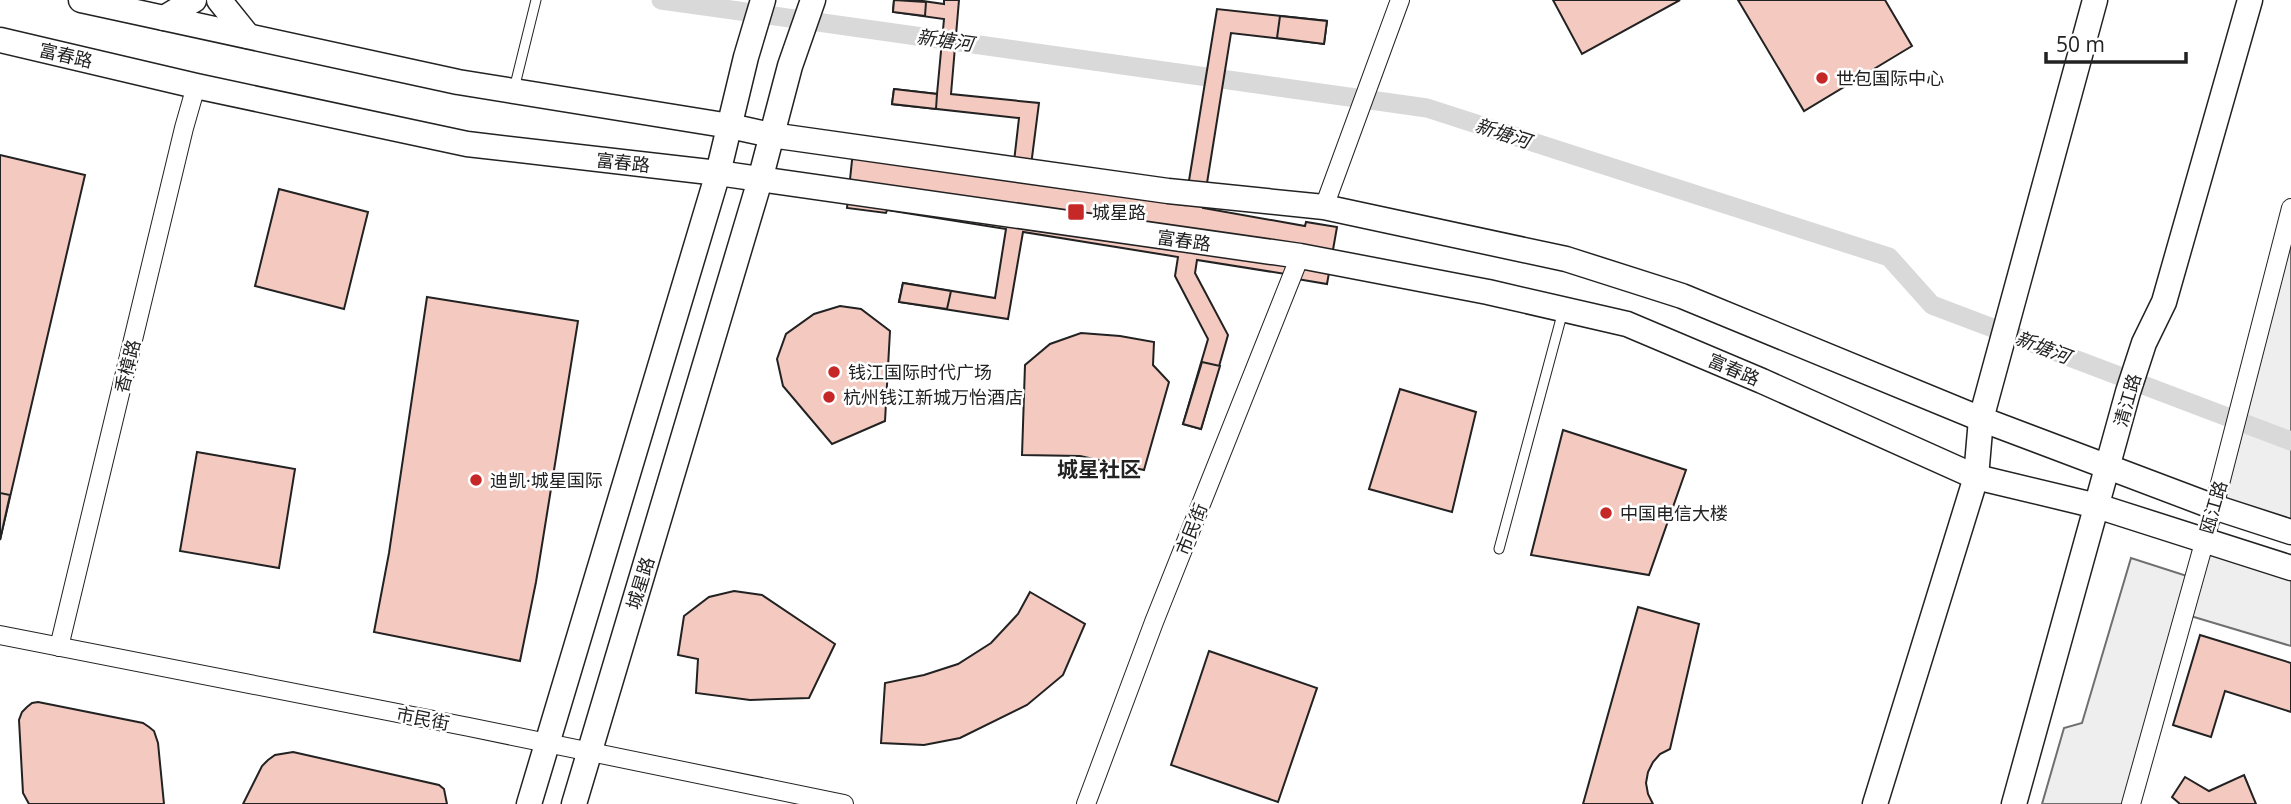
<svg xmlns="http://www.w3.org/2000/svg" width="2291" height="804" font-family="'Open Sans','Noto Sans SC',sans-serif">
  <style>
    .green { fill: #eee; stroke: #6f6f6f; stroke-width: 2 }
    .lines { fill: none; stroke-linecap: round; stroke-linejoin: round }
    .canal { stroke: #d9d9d9; stroke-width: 19 }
    .building { fill: #f3c9c0; stroke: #222; stroke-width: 2 }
    .lane-casing { stroke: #222; stroke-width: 11 }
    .street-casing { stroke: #222; stroke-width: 20 }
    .secondary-casing { stroke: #222; stroke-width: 27 }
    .lane { stroke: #fff; stroke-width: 9 }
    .street { stroke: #fff; stroke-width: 18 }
    .secondary { stroke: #fff; stroke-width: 24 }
    .poi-dot { fill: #c62828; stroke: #fff; stroke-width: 2.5 }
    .labels { text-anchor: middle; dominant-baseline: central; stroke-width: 5; stroke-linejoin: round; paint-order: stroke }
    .street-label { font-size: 18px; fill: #222; stroke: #fff }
    .poi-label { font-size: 18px; fill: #222; stroke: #fff; text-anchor: start }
    .water-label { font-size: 19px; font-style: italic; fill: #222; stroke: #fff }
    .quarter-label { font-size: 21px; font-weight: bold; fill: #222; stroke: #fff }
  </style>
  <rect width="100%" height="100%" fill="#fff"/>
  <g class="green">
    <path d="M2291,241V521L2225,499Z"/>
    <path d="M2204,539L2291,568V646L2184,614L2131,804H2042L2064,728L2082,723L2131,558L2193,578Z"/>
  </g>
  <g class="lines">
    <path class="canal" d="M661,0L1427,108L1889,257L1932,305L2291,441"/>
  </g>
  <g class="building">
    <path d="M894,0H916L944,4V0H959L951,94L1039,103L1029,181L1185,205L1217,9L1327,21L1324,44L1231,33L1203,208L1305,226L1306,222L1337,227L1327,284L1297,279L1298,276L1197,260L1195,273L1228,335L1201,429L1183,424L1208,339L1175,276L1178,257L1023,232L1008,319L899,302L903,283L995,298L1006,229L887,210L886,213L847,208L853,151L1012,179L1019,118L892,104L894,89L937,94L944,19L893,12Z"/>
    <path d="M894,0L926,2L925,16L893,12Z"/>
    <path d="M1553,0H1680L1582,54Z"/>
    <path d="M1738,0H1885L1912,46L1804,111Z"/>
    <path d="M1280,16L1327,21L1324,44L1277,38Z"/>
    <path d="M894,89L937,94L936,109L892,104Z"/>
    <path d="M0,155L85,175L0,540Z"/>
    <path d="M279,189L368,212L344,309L255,286Z"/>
    <path d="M903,283L951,291L947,309L899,302Z"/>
    <path d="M427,297L578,321L536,582L520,661L374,632L389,553Z"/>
    <path d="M840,306L861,309L890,331L885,421L832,444L783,386L777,359L786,334L814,314Z"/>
    <path d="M1081,333L1120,336L1154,342L1153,365L1169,382L1144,470L1080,456L1022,455L1025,365L1050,344Z"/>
    <path d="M1202,362L1220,366L1201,429L1183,424Z"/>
    <path d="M1400,389L1476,412L1452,512L1369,489Z"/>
    <path d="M1563,430L1686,470L1649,575L1531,555Z"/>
    <path d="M197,452L295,469L279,568L180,551Z"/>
    <path d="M0,493L10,495L0,540Z"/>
    <path d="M734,591L762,595L835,644L809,698L750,700L696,693L698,659L678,655L684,616L709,597Z"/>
    <path d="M1030,592L1085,624L1063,675L1027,705L960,738L924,745L881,743L885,683L924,675L958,664L991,643L1018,614Z"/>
    <path d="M1638,607L1699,624L1670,749L1660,754L1653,762L1648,772L1646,783L1648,794L1653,804H1583Z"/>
    <path d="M2200,635L2291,663V712L2225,691L2211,737L2173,725Z"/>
    <path d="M1209,651L1317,688L1278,802L1171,765Z"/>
    <path d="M38,702L143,723L149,727L154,731L158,743L164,804H29L23,793L19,720L22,712L27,707L32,703Z"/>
    <path d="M293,752L439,785L444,789L447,804H243L262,766L268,760L275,755Z"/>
    <path d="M2244,775L2256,804H2180L2172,797L2185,777L2209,791Z"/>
  </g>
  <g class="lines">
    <g class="lane-casing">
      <g id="lane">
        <path d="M514,89L536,0"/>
        <path d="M1499,549L1563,311"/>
      </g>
    </g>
    <g class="street-casing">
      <g id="street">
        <path d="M1324,207L1400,0"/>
        <path d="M0,635L469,727L844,804"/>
        <path d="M59,647L184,128L196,86"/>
        <path d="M1086,804L1154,622L1300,256"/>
        <path d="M2131,804L2214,507L2291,208"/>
      </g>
    </g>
    <g class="secondary-casing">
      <g id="secondary">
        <path d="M81,0L458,82L730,126L771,135L1168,191L1324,207L1566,259L1682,296L1981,419L2214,507L2291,532"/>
        <path d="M219,0L248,36"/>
        <path d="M164,18L194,0"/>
        <path d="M0,40L196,86L467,144L718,173L1300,256L1488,292L1627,324L1762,381L1976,477L2097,506L2291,568"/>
        <path d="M529,804L718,173L746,57L763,0"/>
        <path d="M574,804L760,180L790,66L813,0"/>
        <path d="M1875,804L1976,477L1981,419L2095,0"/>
        <path d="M2014,804L2128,392L2144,343L2164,302L2250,0"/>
      </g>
    </g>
    <use href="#lane" class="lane"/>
    <use href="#street" class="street"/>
    <use href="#secondary" class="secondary"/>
  </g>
  <g class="poi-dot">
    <circle cx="1822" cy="78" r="7"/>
    <rect x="1067" y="203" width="18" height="18" rx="3.5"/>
    <circle cx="834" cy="372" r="7"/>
    <circle cx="829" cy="397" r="7"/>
    <circle cx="476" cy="480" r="7"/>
    <circle cx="1606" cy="513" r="7"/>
  </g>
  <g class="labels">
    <g class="street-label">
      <text transform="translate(66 55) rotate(13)">富春路</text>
      <text transform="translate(623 162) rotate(6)">富春路</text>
      <text transform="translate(1184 240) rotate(8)">富春路</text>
      <text transform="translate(127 366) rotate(-76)">香樟路</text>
      <text transform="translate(1734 369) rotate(23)">富春路</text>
      <text transform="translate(2127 400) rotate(-74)">清江路</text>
      <text transform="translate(2213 507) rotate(-74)">瓯江路</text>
      <text transform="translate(1191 529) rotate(-68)">市民街</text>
      <text transform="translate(640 583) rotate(-73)">城星路</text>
      <text transform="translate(423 718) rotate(11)">市民街</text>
    </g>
    <g class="poi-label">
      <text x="1836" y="78">世包国际中心</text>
      <text x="1092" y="212">城星路</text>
      <text x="848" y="372">钱江国际时代广场</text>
      <text x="843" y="397">杭州钱江新城万怡酒店</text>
      <text x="490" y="480">迪凯·城星国际</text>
      <text x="1620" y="513">中国电信大楼</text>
    </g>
    <g class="water-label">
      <text transform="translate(945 40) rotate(8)">新塘河</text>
      <text transform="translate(1503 133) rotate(18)">新塘河</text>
      <text transform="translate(2043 347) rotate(21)">新塘河</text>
    </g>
    <g class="quarter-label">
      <text x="1099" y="469">城星社区</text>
    </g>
  </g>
  <path d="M2046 52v10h140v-10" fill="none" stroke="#222222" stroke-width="3.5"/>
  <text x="2056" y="52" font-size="21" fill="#222222" stroke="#ffffff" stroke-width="5" paint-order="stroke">50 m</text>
</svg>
